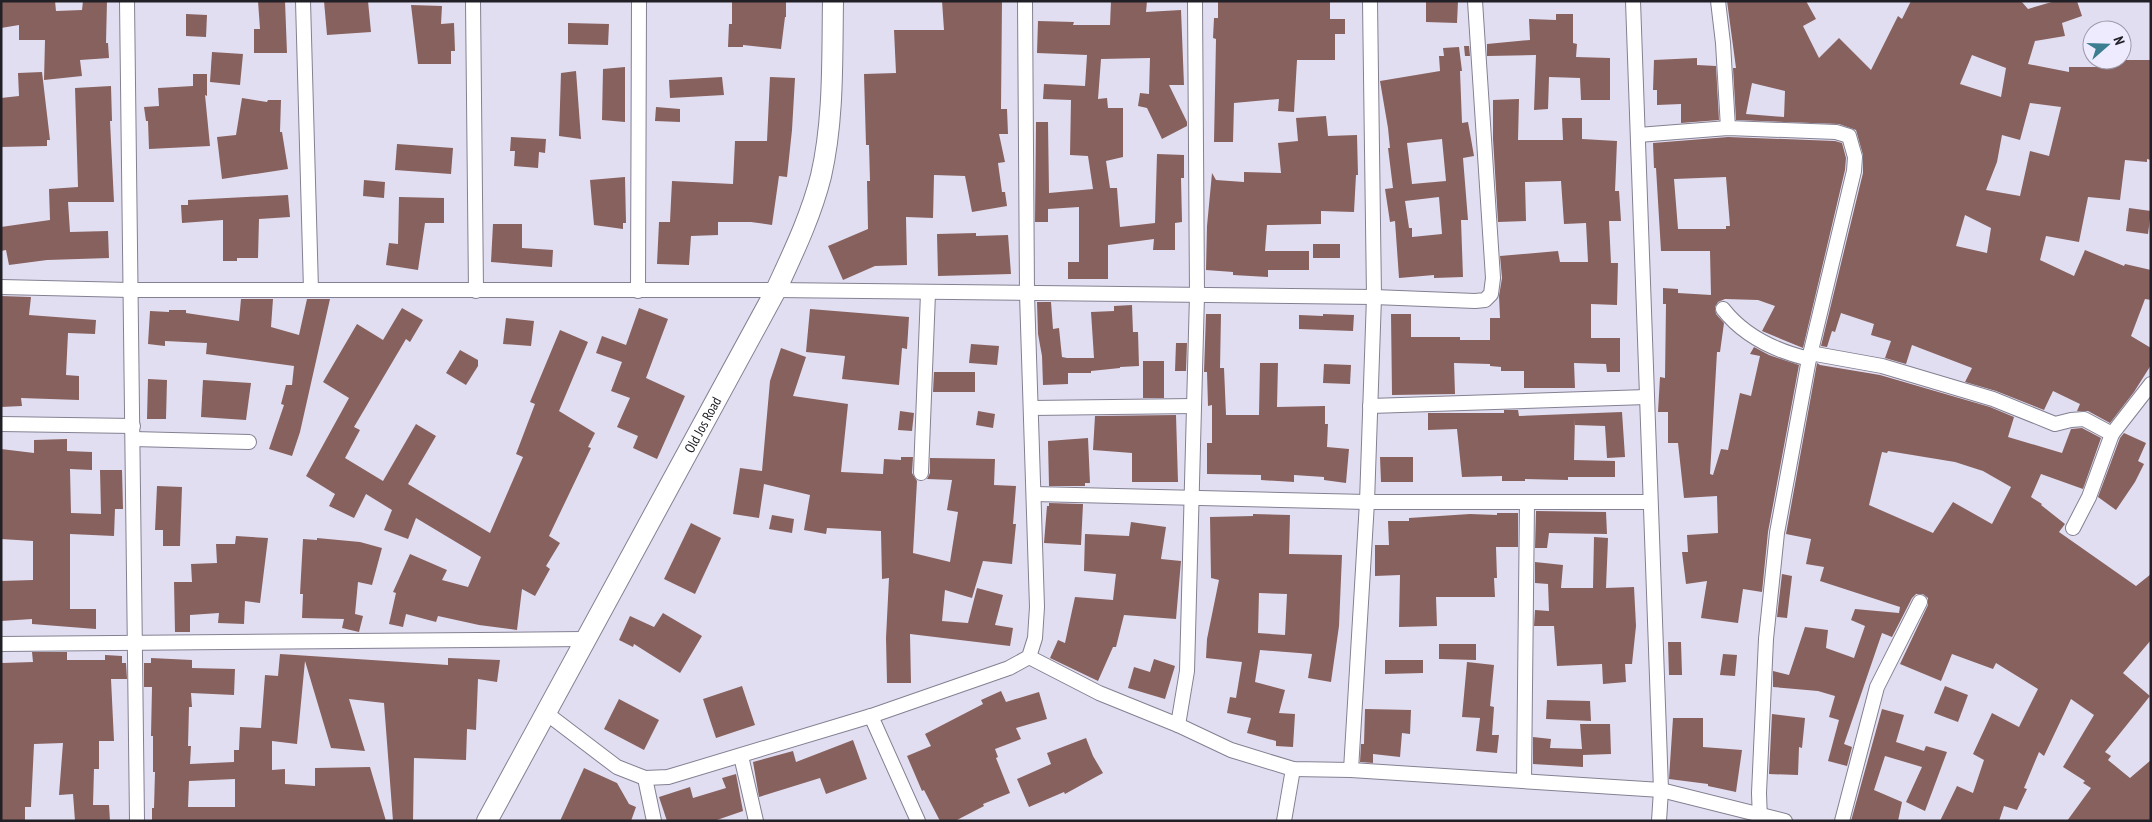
<svg xmlns="http://www.w3.org/2000/svg" width="2152" height="822" font-family="'PT Sans Narrow',sans-serif">
  <style>
    .building { fill: #87615d; fill-rule: evenodd }
    .lines { fill: none; stroke-linecap: round; stroke-linejoin: round }
    .street-casing { stroke: #848092; stroke-width: 16 }
    .secondary-casing { stroke: #848092; stroke-width: 22 }
    .street { stroke: #fff; stroke-width: 14 }
    .secondary { stroke: #fff; stroke-width: 20 }
    .labels { text-anchor: middle; dominant-baseline: central; stroke-width: 5; stroke-linejoin: round; paint-order: stroke }
    .street-label { font-size: 14px; fill: #222027; stroke: #efebff }
  </style>
  <rect width="100%" height="100%" fill="#e2def2"/>
  <g class="building">
    <path d="M1,1H55L56,11L82,10L83,1H107L106,43H108L109,58L80,60L82,76L44,80L45,40H19V25L1,28Z"/>
    <path d="M258,1H285L287,53H254V29H260Z"/>
    <path d="M324,1H368L371,32L327,35Z"/>
    <path d="M732,1H786V17H785L781,49L743,45V47H728L729,24H732Z"/>
    <path d="M942,1H1002L1001,109H1007L1008,134H999L1005,162L998,163L1002,192H1005L1007,206L972,212L965,176L934,175L933,218L906,217L907,265L875,266L843,280L828,246L868,229L867,181H870L869,145H866L864,74L896,73L894,30H944Z"/>
    <path d="M1111,1H1147L1146,12L1181,10L1184,85H1169L1187,122V126L1162,139L1147,108L1138,106L1140,93L1149,94L1150,58L1101,59L1098,99L1107,98L1108,108H1123V157L1106,161L1110,188H1117L1120,227L1155,223L1157,154L1184,155V178H1181L1182,222L1175,223V250H1153L1154,239L1108,245V279H1068V262H1079V207L1048,209V222H1035L1036,122H1048L1049,193L1093,189L1088,156L1070,155L1071,100L1043,99L1044,84L1085,86L1087,55L1037,53L1038,21L1074,22L1073,25H1110Z"/>
    <path d="M1218,1H1330V19H1345V34H1335V60H1297L1294,112L1278,111L1279,99L1234,103L1233,142H1214L1216,39L1213,38L1214,18H1218Z"/>
    <path d="M1426,1H1458L1457,23L1426,22Z"/>
    <path d="M1727,1H1806L1816,19L1803,26L1819,58L1839,38L1871,70L1898,16L1902,19L1911,1H2021L2028,9L2055,1H2077L2082,16L2062,23L2065,36L2035,41L2028,64L2069,72V67H2108L2106,60H2151V160L2147,159V162L2125,160L2120,200L2088,197L2079,242L2046,236L2040,260L2074,276L2085,250L2124,266L2125,264L2151,270V300L2145,299L2131,336L2151,348V365L2134,392L2110,423L2088,411H2077L2080,404L2053,391L2044,410L1996,391L1965,382L1972,368L1912,345L1906,364L1885,358L1891,341L1871,335L1874,324L1841,313L1835,332L1832,331L1827,347L1821,346L1863,173V155L1856,130L1839,124L1736,120L1733,68H1736ZM1972,55L2006,68L2001,97L1960,84ZM1752,83L1785,91L1784,117L1746,114ZM2030,103L2061,107L2049,156L2030,151L2020,196L1986,190L1997,162L2002,135L2020,140ZM1965,215L1991,228L1987,253L1956,246Z"/>
    <path d="M411,5L442,6L441,24L454,23L455,51H451V64H418Z"/>
    <path d="M186,14L207,15L206,37L186,36Z"/>
    <path d="M1556,14H1573V43L1577,44L1576,57L1610,58V100H1581L1580,78L1549,77L1548,109L1534,110L1536,55L1487,56V44L1530,40L1529,19L1556,20Z"/>
    <path d="M568,23L609,24L608,45L568,44Z"/>
    <path d="M1464,46H1469L1470,56H1465Z"/>
    <path d="M1459,47L1462,71H1460L1462,123L1468,122L1474,156L1463,158L1468,220H1461L1463,277L1434,278V275L1399,278L1395,221L1390,222L1385,189L1393,188L1388,148H1390L1388,128L1380,81L1440,71L1439,56H1444L1443,48ZM1442,139L1446,181L1412,184L1407,143ZM1439,197L1442,234L1412,237V228H1409L1405,201Z"/>
    <path d="M212,52L243,54L240,85L210,82Z"/>
    <path d="M1697,58V65L1716,66L1719,120L1681,123V104L1657,105V90H1653L1654,60Z"/>
    <path d="M625,67V122L602,120L603,69Z"/>
    <path d="M576,71L581,139L559,136L561,73Z"/>
    <path d="M42,72L50,140H47V146L1,147V98L19,96L18,73Z"/>
    <path d="M193,74H207V96L205,95L210,146L149,149L148,121H146L144,107L159,106L158,88L193,86Z"/>
    <path d="M722,77L724,95L670,98L669,80Z"/>
    <path d="M770,77L795,78L792,130L787,177L779,176L772,225L751,222H718V235L691,236L689,265L657,264L659,222H670L672,181L733,184L735,141H767Z"/>
    <path d="M111,86L112,121H110L114,202H68L70,232L108,231L109,258L47,260L9,265L6,250L1,251V227L50,220L49,189L78,187L75,88Z"/>
    <path d="M242,98L267,102L268,100H281L280,132H282L288,169L222,179L217,137L236,135Z"/>
    <path d="M1519,99L1518,140H1563L1562,118H1582V139L1617,141L1615,191H1619L1621,221H1609L1611,263H1618L1617,305L1591,304V338H1620V372H1607L1606,364L1574,363L1575,388H1524V371H1501V367L1490,366V364L1454,363L1455,394L1392,395L1391,314H1411V337H1460V340H1490V318H1500L1499,296L1502,278L1500,256L1558,251L1560,262H1588L1586,223L1564,224L1561,181L1525,182L1526,221L1498,222L1493,139V100Z"/>
    <path d="M656,107L680,109V122L655,121Z"/>
    <path d="M1326,116L1328,136L1357,135L1358,175H1356L1354,212L1321,211V224L1267,225L1265,251H1309V270H1268V277L1233,275V272L1206,270L1207,226L1212,173L1216,180L1244,182V172L1281,173L1278,143L1298,141L1296,118Z"/>
    <path d="M511,137L546,139L545,153L539,152L538,168L514,166L515,151H510Z"/>
    <path d="M1728,137L1835,141L1842,143L1846,158L1845,170L1803,348L1762,331L1775,306L1758,300L1725,299L1718,302L1715,307L1716,314L1724,323L1720,352H1717L1710,474L1713,475L1721,449L1728,450L1740,393L1751,396L1760,356L1750,354L1754,347L1769,355L1799,365L1768,532L1762,592L1743,589L1738,623L1701,618L1707,581L1686,584L1682,552H1688L1687,535L1718,533L1717,496L1684,498L1678,443H1668V412H1658L1660,377L1665,378L1666,304H1663V288L1678,289V293L1711,295L1710,251H1661L1656,168H1654L1653,143ZM1726,177L1730,226H1726V229H1678L1674,179Z"/>
    <path d="M397,144L453,148L451,174L395,170Z"/>
    <path d="M625,177L626,223H623V229L594,225L590,180Z"/>
    <path d="M364,180L385,182L384,198L363,196Z"/>
    <path d="M288,195L290,217L259,219L258,258H237V261H223V220L182,223L181,205H188V200Z"/>
    <path d="M399,197L444,198V223H425L418,270L386,265L389,243L398,244Z"/>
    <path d="M2129,208L2151,211L2148,234L2126,231Z"/>
    <path d="M493,224H522V248L553,250L552,267L491,262Z"/>
    <path d="M976,233V236L1008,235L1011,274L938,276L937,234Z"/>
    <rect x="1313" y="244" width="27" height="14"/>
    <path d="M1,296L31,297L29,315L96,320L95,334L68,333L66,375L79,376V400L21,398L22,406L1,407Z"/>
    <path d="M241,299H273L271,327L299,335L307,299H330L300,432L292,456L269,449L284,405L281,404L286,385H292L294,366L206,354L207,343L165,341V346L148,344L150,311L169,312V310H186V313L239,321Z"/>
    <path d="M1037,302H1051L1053,329L1059,328L1062,357L1067,358H1094L1091,312L1114,311V306L1132,305L1133,332H1138L1139,366L1120,367V368L1091,371V373H1068V384L1043,385L1042,356L1038,334Z"/>
    <path d="M402,308L423,320L410,342L406,339L354,427L360,430L345,458L383,481L416,424L436,436L408,484L490,533L523,457L516,454L535,404L530,402L560,330L588,342L559,411L595,433L588,447L591,448L549,536L560,543L546,566L550,569L535,596L522,589L517,630L479,625L438,616L436,622L406,614L403,627L389,624L396,593L393,592L410,554L447,570L442,580L468,587L481,557L416,518L408,539L384,530L392,510L366,494L354,518L329,506L335,494L306,476L349,398L323,382L357,324L383,340Z"/>
    <path d="M639,308L668,319L646,378L685,396L657,459L633,448L638,436L617,427L630,398L611,391L622,362L596,353L602,336L626,345Z"/>
    <path d="M810,309L909,317L907,349L902,348L899,385L842,379L845,356L806,352Z"/>
    <path d="M1206,314H1221L1220,368H1224L1226,415H1259L1260,363H1278L1277,407L1325,406V424H1328L1327,447L1349,449L1346,483L1324,480V477L1294,475V482L1261,480V475L1207,474V443H1212V405L1208,406L1207,372H1204Z"/>
    <path d="M1323,314L1354,315L1353,331L1299,329V315L1323,316Z"/>
    <path d="M506,318L534,321L531,346L503,344Z"/>
    <path d="M1176,343H1187L1186,371H1175Z"/>
    <path d="M971,344L999,346L997,365L969,363Z"/>
    <path d="M781,348L806,357L793,396L848,404L841,472L883,474L884,459L901,460V457H913L912,473L917,481L913,553L950,562L958,512L947,510L952,480L927,479L930,473V458L995,459L994,485L1016,486L1013,524H1016L1012,564L983,561L972,598L945,590L942,621L968,623L977,588L1003,595L995,625L1013,628L1010,646L910,634L911,683H887L886,638L889,578L882,579L881,531L827,528L826,534L804,530L810,495L764,484L759,518L733,514L740,468L762,471L770,381Z"/>
    <path d="M460,350L478,360V366L466,385L446,373Z"/>
    <rect x="1143" y="361" width="21" height="37"/>
    <path d="M1817,363L1820,365L1880,375L1990,407L2014,417L2008,437L2062,453L2071,429L2082,428L2101,438L2083,489L2041,474L2031,497L2042,504L2041,505L2065,524L2059,532L2136,586L2151,574V640L2123,673L2150,696L2105,752L2111,756L2108,760L2130,778L2151,760V821H2067L2091,788L2083,783L2085,781L2063,767L2094,715L2071,699L2044,756L2039,752L2024,788L2027,789L2017,810L2004,806L1999,821H1940L1957,786L1973,793L1984,760L1973,754L1992,713L2019,727L2038,689L1996,663L1993,669L1952,654L1941,681L1900,664L1928,605V598L1923,594H1916L1912,598L1892,637L1882,633L1844,744L1852,747L1847,766L1828,761L1839,720L1829,717L1835,696L1818,691L1773,687V671L1789,675L1805,627L1828,630L1826,648L1854,658L1865,626L1851,620L1855,609L1899,613L1900,607L1820,581L1824,567L1806,564L1811,539L1786,534ZM1888,451L1955,462L1983,471L2011,487L1992,524L1953,502L1933,533L1869,505L1882,452L1887,453Z"/>
    <path d="M1324,364L1351,365L1350,384L1323,383Z"/>
    <path d="M934,372H975V392H933Z"/>
    <path d="M148,379L167,380L166,419H147Z"/>
    <path d="M203,380L251,383L246,420L201,417Z"/>
    <path d="M1504,410H1518L1519,416L1622,412L1625,457L1607,458L1605,426L1575,425V418L1574,460L1615,461V477H1568V480L1525,479V481H1502V476L1462,477L1457,429L1428,430V413H1504Z"/>
    <path d="M900,411L914,413L912,431L898,430Z"/>
    <path d="M978,411L995,414L993,428L976,425Z"/>
    <path d="M1176,415L1178,482H1132V453L1093,450L1095,416Z"/>
    <path d="M2124,433L2146,443L2138,461L2144,464L2135,482L2116,510L2098,497L2120,438Z"/>
    <path d="M1088,438L1090,483H1085V486H1049L1048,441Z"/>
    <path d="M67,439V451L92,452V470L70,469L71,513L101,514L100,470H122L123,509H115L114,536L70,534V609H96V629L32,624V619L1,621V581L33,580V541L1,539V449L34,453V440Z"/>
    <path d="M1380,457H1413V482H1381Z"/>
    <path d="M157,486L182,487L180,546H163V530H155Z"/>
    <path d="M1049,503L1083,504L1081,545L1044,543L1047,506H1049Z"/>
    <path d="M1536,511L1606,512L1607,534L1549,533L1547,548H1535Z"/>
    <path d="M1497,513H1518V547H1496L1497,578H1494L1495,597H1436L1437,626L1399,627L1400,575L1375,576V545H1389L1388,521H1409V518L1470,514L1497,515Z"/>
    <path d="M1253,514L1290,515L1289,554L1342,555L1339,626L1331,682L1308,678L1312,654L1260,650L1255,682L1285,690L1279,713L1295,714L1293,747L1276,746V741L1247,733L1251,718L1227,713L1230,697L1236,698L1242,662L1206,658L1207,639L1219,580L1211,578L1210,517L1253,516ZM1259,593L1287,594L1285,635L1258,633Z"/>
    <path d="M772,515L794,519L792,533L769,529Z"/>
    <path d="M1131,522L1166,527L1161,559L1181,561L1176,619L1124,615L1116,647H1113L1098,681L1050,658L1058,640L1065,643L1075,597L1113,600L1116,574L1084,571L1085,534L1129,536Z"/>
    <path d="M691,523L721,538L695,594L664,579Z"/>
    <path d="M236,536L268,538L260,603L245,601L244,624L218,623L219,613L190,615V632H175L174,582H192L191,564L217,563L216,544H235Z"/>
    <path d="M1594,537L1608,538L1606,588L1634,587L1636,626L1632,664H1625L1626,682L1603,684L1602,664L1557,666L1554,626H1534L1535,610L1549,611L1548,584L1535,583V562L1563,565L1561,588H1593Z"/>
    <path d="M317,538L360,542L382,548L372,585L358,582L355,614L363,616L359,632L342,628L344,619L302,618L303,594H300L303,539L317,540Z"/>
    <path d="M1782,574L1792,576L1787,618L1777,617Z"/>
    <path d="M663,613L702,636L680,673L634,644L633,647L619,640L630,616L654,627Z"/>
    <path d="M1668,642H1681L1682,675H1669Z"/>
    <path d="M1439,644H1476V660L1439,659Z"/>
    <path d="M32,652H67V660H105V655L122,656V663H126L127,679H111L114,741H99V769H94L93,805H109L110,821H75L73,794L59,795L63,743L34,744L31,807H25V821H1L2,663L33,662Z"/>
    <path d="M280,654L448,665V658L500,660L497,682L478,679L476,730L467,729L466,760L414,758L413,821H393L384,703L349,699L365,751L331,748L305,661L297,744L272,741V770L285,769V784L315,786V768L370,767L386,821H152V808H154L155,772H153V736H151L152,687H144V663H151V658L192,660V668L235,669L234,695L191,693L192,707H189L188,746H191L190,764L234,762V750H239L240,727L261,728L265,675L278,676ZM235,779V807H188L189,781Z"/>
    <path d="M1723,654L1737,655L1735,676L1720,675Z"/>
    <path d="M1154,659L1175,666L1165,699L1128,688L1134,667L1150,672Z"/>
    <path d="M1385,660H1423V673L1385,674Z"/>
    <path d="M1467,662L1494,665L1490,706L1494,707L1492,735H1499L1497,753L1476,751L1480,718L1462,717Z"/>
    <path d="M742,686L755,725L716,738L703,699Z"/>
    <path d="M1945,686L1968,695L1958,722L1934,713Z"/>
    <path d="M1001,691L1006,702L1039,692L1047,719L1016,728L1021,739L995,749L998,757L996,758L1010,793L983,804L984,806L955,821H940L924,790L922,791L907,756L931,746L925,734L983,704L981,700Z"/>
    <path d="M619,699L659,720L644,750L604,729Z"/>
    <path d="M1547,700L1590,701L1591,721L1546,719Z"/>
    <path d="M1365,709L1411,710L1410,734L1402,733L1400,757L1373,754V763L1360,762L1361,744H1364Z"/>
    <path d="M1882,709L1904,715L1896,742L1924,751L1926,746L1947,752L1925,811L1906,802L1922,767L1885,756L1874,790L1902,802L1898,821H1851Z"/>
    <path d="M1772,714L1805,718L1802,748L1799,747L1798,775L1769,774Z"/>
    <path d="M1673,718H1703V747L1742,750L1736,792L1708,786V784L1669,779Z"/>
    <path d="M1580,724H1610L1611,754L1583,755V767L1533,764V737L1551,739L1550,748L1582,749Z"/>
    <path d="M1086,738L1093,756L1103,773L1065,794L1064,792L1029,807L1017,779L1051,764L1047,753Z"/>
    <path d="M853,740L867,779L826,794L820,778L759,797L753,762L793,751L796,762Z"/>
    <path d="M584,768L617,783L629,804L636,807L631,821H560Z"/>
    <path d="M736,774L743,811L714,821H667L659,797L690,787L693,798L726,788L722,778Z"/>
  </g>
  <g class="lines">
    <g class="street-casing">
      <g id="street">
        <path d="M127,1L137,821"/>
        <path d="M303,1L311,290"/>
        <path d="M473,1L476,291"/>
        <path d="M1633,1L1661,790L1659,821"/>
        <path d="M1718,1L1723,43L1728,128"/>
        <path d="M1638,135L1728,128L1836,132L1849,136L1855,157L1854,171L1809,359L1777,533L1766,639L1759,793L1760,821"/>
        <path d="M1,287L130,290H776L1374,297L1475,301L1485,300L1491,294L1493,278L1475,1"/>
        <path d="M638,291L639,1"/>
        <path d="M1723,309C1744,336 1776,351 1809,359"/>
        <path d="M1810,353L1882,366L1993,399L2055,424L2071,420L2084,419L2112,434L2089,497L2073,528"/>
        <path d="M1370,406L1647,397"/>
        <path d="M1031,408L1194,406"/>
        <path d="M1,424L133,426"/>
        <path d="M2112,434L2151,384"/>
        <path d="M133,439L249,442"/>
        <path d="M921,473L928,293"/>
        <path d="M1034,494L1367,502H1650"/>
        <path d="M1,644L584,639"/>
        <path d="M1029,657L1099,693L1178,725L1231,750L1293,769L1351,770L1661,790L1785,821"/>
        <path d="M546,713L617,767L645,778L668,777L871,716L1009,668L1029,657L1035,638L1037,607L1027,294L1025,1"/>
        <path d="M871,716L918,821"/>
        <path d="M1178,725L1187,671L1197,295L1195,1"/>
        <path d="M741,756L756,821"/>
        <path d="M1351,770L1367,502L1374,297L1370,1"/>
        <path d="M645,778L654,821"/>
        <path d="M1524,781L1527,502"/>
        <path d="M1284,821L1293,769"/>
        <path d="M1842,821L1877,687L1920,602"/>
      </g>
    </g>
    <g class="secondary-casing">
      <g id="secondary">
        <path id="s1" d="M487,821L776,290C793,253 811,216 821,176C834,119 832,60 833,1"/>
      </g>
    </g>
    <use href="#street" class="street"/>
    <use href="#secondary" class="secondary"/>
  </g>
  <g class="labels">
    <g class="street-label">
      <text stroke="none"><textPath href="#s1" startOffset="451">Old Jos Road</textPath></text>
    </g>
  </g>
  <rect width="2152" height="822" fill="none" stroke="#222027" stroke-width="5"/>
  <g transform="translate(2107 45) rotate(70)"><circle r="24" fill="#efebff" stroke="#9d9aa9"/>
  <path d="M0-4L9 19L0 12L-9 19Z" fill="#3b7e8f"/>
  <text y="-8" font-size="14" font-weight="bold" text-anchor="middle" fill="#222027">N</text>
  </g>
</svg>
